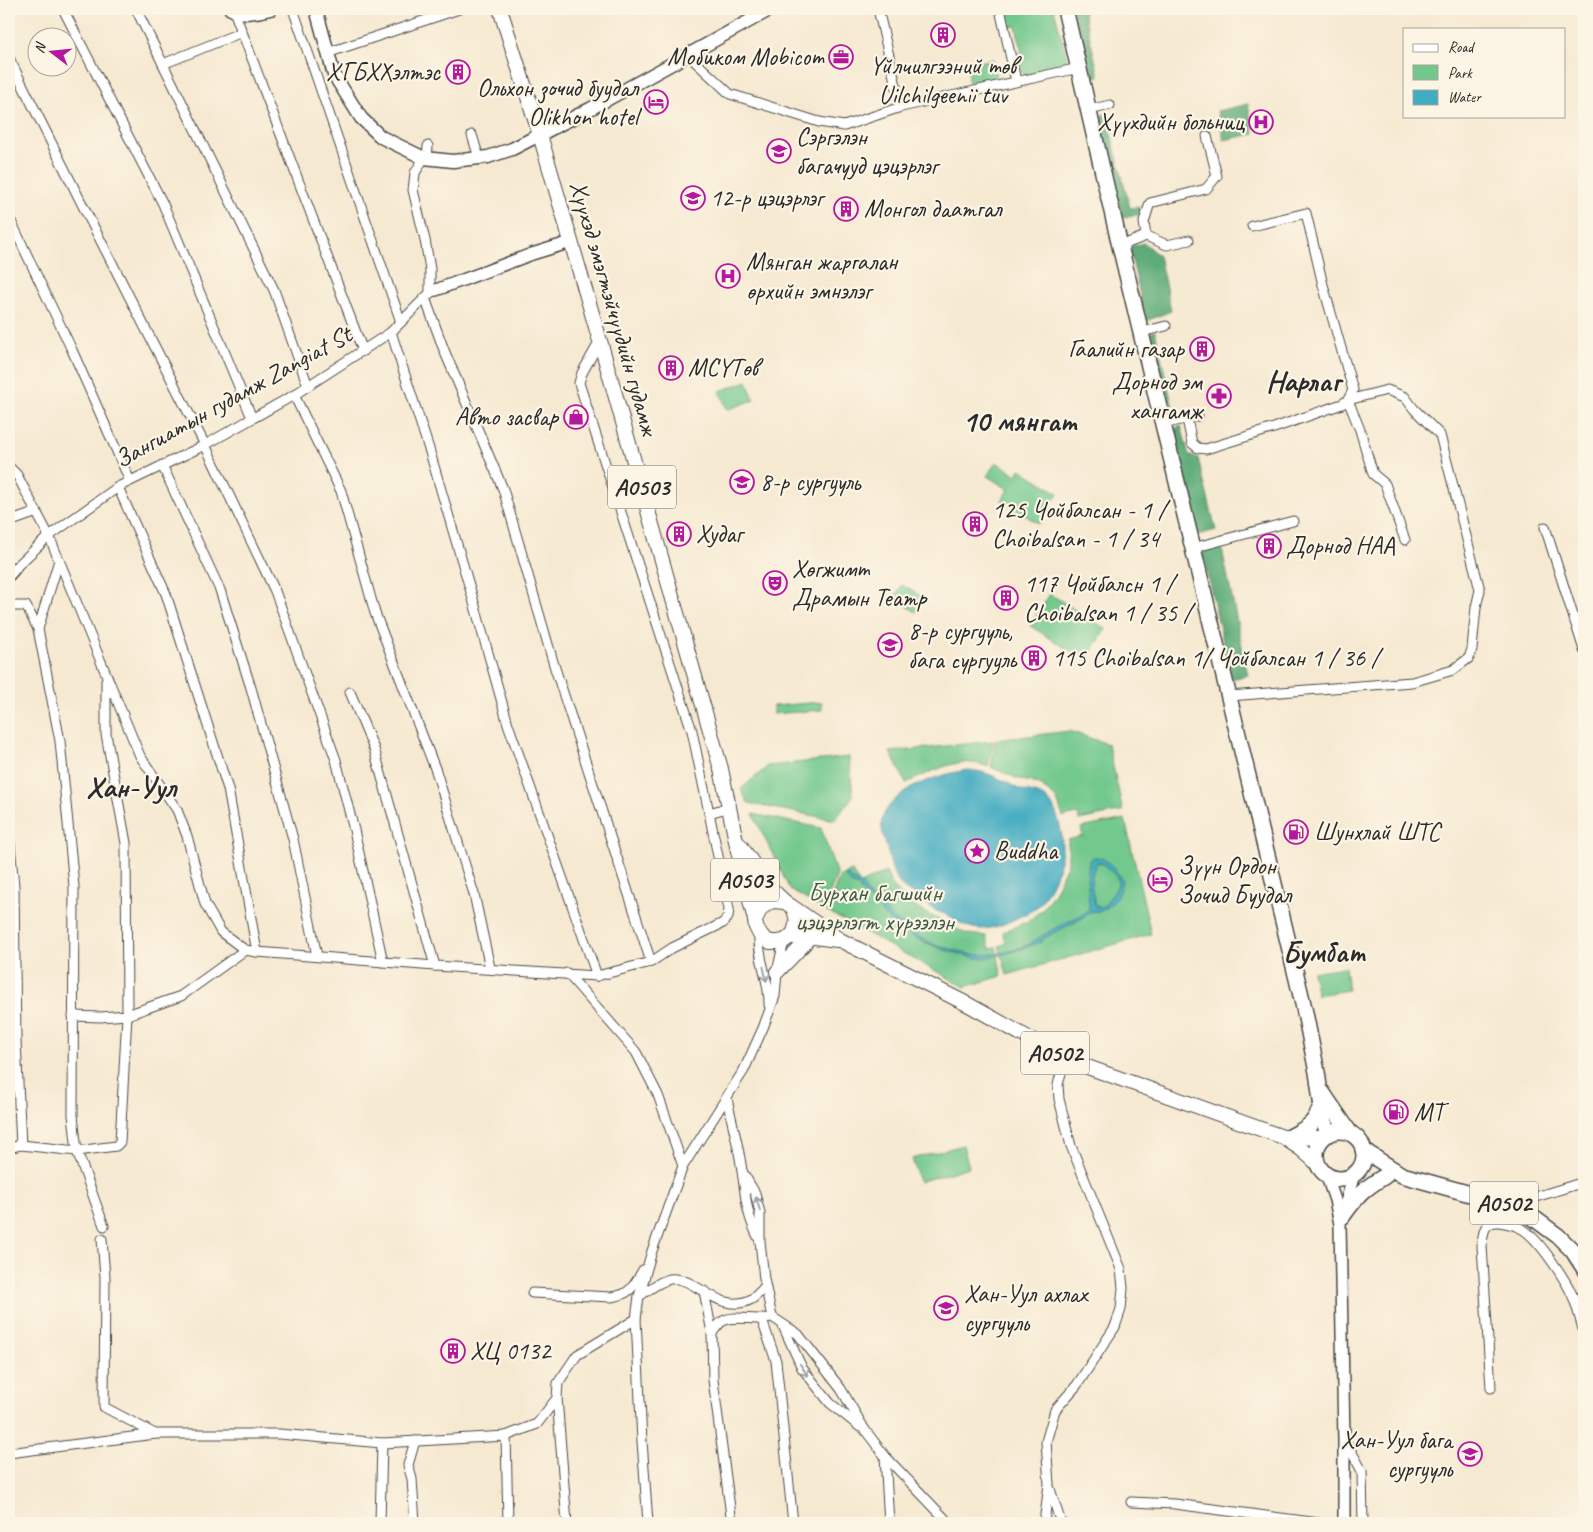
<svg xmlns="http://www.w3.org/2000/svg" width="1593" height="1532" font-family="Caveat,sans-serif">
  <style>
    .green { fill: #72c88d; stroke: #4e7a5c }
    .forest { fill: #5dac78; stroke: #446c52 }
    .water { fill: #42acc1; stroke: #366c76; fill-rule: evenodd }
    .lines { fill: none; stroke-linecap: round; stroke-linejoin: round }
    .minor-casing { stroke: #494844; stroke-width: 11 }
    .tertiary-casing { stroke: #494844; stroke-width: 14 }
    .secondary-casing { stroke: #494844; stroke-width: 15 }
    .primary-casing { stroke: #494844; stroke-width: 16 }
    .trunk-casing { stroke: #494844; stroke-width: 18 }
    .minor { stroke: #fff; stroke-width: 9 }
    .tertiary { stroke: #fff; stroke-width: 11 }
    .secondary { stroke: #fff; stroke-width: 12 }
    .primary { stroke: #fff; stroke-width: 14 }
    .trunk { stroke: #fff; stroke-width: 15 }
    .oneway { stroke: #a0a0a0 }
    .labels { text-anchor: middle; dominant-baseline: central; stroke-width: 4.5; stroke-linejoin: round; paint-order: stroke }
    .shield { fill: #fcf5e5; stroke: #6a6863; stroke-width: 1 }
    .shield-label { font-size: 24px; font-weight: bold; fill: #2b2b2b }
    .poi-label { font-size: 25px; fill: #2b2b2b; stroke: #fcf5e5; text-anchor: start }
    .street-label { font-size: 25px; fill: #2b2b2b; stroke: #fcf5e5 }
    .park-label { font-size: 25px; fill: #405a48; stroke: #fcf5e5 }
    .district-label { font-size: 30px; font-weight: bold; fill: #2b2b2b; stroke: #fcf5e5 }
  </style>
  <rect width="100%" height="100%" fill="#fcf5e5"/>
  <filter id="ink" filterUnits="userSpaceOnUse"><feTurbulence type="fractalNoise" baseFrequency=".02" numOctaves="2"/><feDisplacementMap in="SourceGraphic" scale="10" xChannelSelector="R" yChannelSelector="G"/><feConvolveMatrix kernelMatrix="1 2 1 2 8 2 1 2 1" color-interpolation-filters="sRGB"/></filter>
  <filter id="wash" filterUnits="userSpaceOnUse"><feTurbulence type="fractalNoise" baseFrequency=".0096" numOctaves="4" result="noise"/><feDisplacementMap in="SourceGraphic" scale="20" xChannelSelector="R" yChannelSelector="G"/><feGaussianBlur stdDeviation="1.12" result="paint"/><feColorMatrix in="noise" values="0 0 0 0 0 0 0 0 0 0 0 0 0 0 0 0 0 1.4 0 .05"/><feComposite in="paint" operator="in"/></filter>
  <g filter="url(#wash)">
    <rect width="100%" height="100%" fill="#f6e9d1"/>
    <g class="green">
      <path d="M1004,9H1054L1067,59V63L1064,66L1027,75C1017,73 1016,64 1014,55L1022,53L1016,26L1008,27Z"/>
      <path d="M993,59L997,77L993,81L971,86L967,78L969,77L966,65Z"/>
      <path d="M747,381L754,400L727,410L720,391Z"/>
      <path d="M996,462L1017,475L1020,469L1058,493L1039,524L1002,501L1008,489L987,476Z"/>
      <path d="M902,585L924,598L916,612L894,598Z"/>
      <path d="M1050,594L1106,629L1086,660L1030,626Z"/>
      <path d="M822,702V710L773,714V706Z"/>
      <path d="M1069,731L1108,744L1123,811L1079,820L1078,814L1063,817L1057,800L1048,791L1038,784L1016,778L991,767L995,740Z"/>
      <path d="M993,741L988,766C982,765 977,763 972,763C950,760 926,775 906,783L890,752Z"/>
      <path d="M849,757L853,796L835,820L748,803L741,789L768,766Z"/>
      <path d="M753,814L821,828L837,875L823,909L790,890Z"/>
      <path d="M1125,819L1151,934L1007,975L999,946L1006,943L1003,932L1028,921L1043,909L1055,891L1068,863V840L1083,836L1081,828Z"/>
      <path d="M852,871L860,884L886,872L893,888L904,898L920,910L967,934L986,936L990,948L996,947L1002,976L965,987L826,911L840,876Z"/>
      <path d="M1345,967L1348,990L1317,995L1312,972Z"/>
      <path d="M963,1145L969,1167L919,1182L912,1159Z"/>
    </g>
    <g class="forest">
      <path d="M1072,9H1083L1099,76L1089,79Z"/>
      <path d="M1248,104L1254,134L1224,140L1217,111Z"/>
      <path d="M1106,114L1130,208L1139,207L1141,214L1123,218L1097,117Z"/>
      <path d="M1144,243L1159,256L1171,311L1146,321L1129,247Z"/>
      <path d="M1155,331L1174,413L1168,415L1148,333Z"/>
      <path d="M1181,426L1189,455L1198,458L1216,530L1198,535L1171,430Z"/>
      <path d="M1221,544L1248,675L1232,679L1201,549Z"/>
    </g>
    <g class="water">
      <path d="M967,770C988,771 1000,779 1019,789C1028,793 1039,792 1047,799C1054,806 1058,817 1060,826C1066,858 1058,874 1042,901C1037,909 1026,914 1017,918C1002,926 983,933 967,926C959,924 954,918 947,915C944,913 940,913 936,911C930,907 924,901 918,897C912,893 904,890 900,884C891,873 890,859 886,845C884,837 879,824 883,816C896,787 939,775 967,770Z"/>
      <path d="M1094,857C1106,856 1116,870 1122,880C1121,894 1108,915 1092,911L1083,918L1046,937L1041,942L1009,953L988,958H976L944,950L917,939L884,916L880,909L863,894L859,887L852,885L845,876L846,873L853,880L863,885L867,894L873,901L882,906L891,917L923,939L935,945L970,954L983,955L994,954L1010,951L1028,945L1053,929L1083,914L1089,909C1090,892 1084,876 1090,860ZM1098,862L1103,864L1117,877L1118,883L1115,891L1104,906L1098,907L1095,905C1092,891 1088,874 1098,862Z"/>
    </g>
  </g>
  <g filter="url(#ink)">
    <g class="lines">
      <g class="minor-casing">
        <g id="minor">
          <path d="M63,9L163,204L252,418"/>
          <path d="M136,9L274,290L308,386"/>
          <path d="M293,9L401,322"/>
          <path d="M878,9L901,107"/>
          <path d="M1000,9L1016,81"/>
          <path d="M234,11L363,351"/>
          <path d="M327,53L459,9"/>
          <path d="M688,55L730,94L819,122L844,126L901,107L1079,68"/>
          <path d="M9,58L83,206L205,445L275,591L336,760L354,830L383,962"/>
          <path d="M163,64L242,32"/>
          <path d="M1089,110L1110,105"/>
          <path d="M472,135L479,158"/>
          <path d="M424,158L415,173L413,190L425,240L430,269V293"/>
          <path d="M427,158L428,146"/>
          <path d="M9,217L72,350L130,481"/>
          <path d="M1146,236L1144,222L1150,203L1206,189L1217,176L1207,136"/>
          <path d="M1120,246L1146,236L1167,245L1189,240"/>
          <path d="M425,298L444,350L503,489L554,665L651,962"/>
          <path d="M391,332L429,449L471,592L508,724L597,976"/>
          <path d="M1142,332L1166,326"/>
          <path d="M294,395L341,491L375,613L436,771L474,894L490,968"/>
          <path d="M1187,419L1192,443L1198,448L1206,449L1274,428L1342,404L1348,400L1353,390L1323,285L1306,213L1252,226"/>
          <path d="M1163,424L1198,416"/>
          <path d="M162,465L220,590L251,688L293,839L317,956"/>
          <path d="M9,467L17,475L49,536L140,756L177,810L187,836L205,904L221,932L245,950L257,952L435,966L597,976L651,962L672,948L723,923L728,917L729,909L692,731L579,383L582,373L600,341"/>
          <path d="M118,487L166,594L228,789L257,952"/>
          <path d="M9,522L37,512"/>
          <path d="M1545,527L1584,650"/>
          <path d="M1193,548L1293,521"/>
          <path d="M15,568L49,536L118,487L205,445L294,395L391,332L430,293L436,290"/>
          <path d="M9,606H26L38,629L60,741L74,886L73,1115L77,1151L104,1226"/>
          <path d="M38,629L59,560"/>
          <path d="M350,692L374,749L435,966"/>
          <path d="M1229,696L1412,682L1453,670L1469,658L1472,649L1476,607L1480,590L1440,435L1414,409L1405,397L1387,390L1348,400L1360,430L1373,474L1385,484L1405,540"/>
          <path d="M709,813L730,807"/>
          <path d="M9,835L14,886L16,1041L21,1145"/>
          <path d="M759,933C757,957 770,981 769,1005"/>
          <path d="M567,973L636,1052L658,1095L683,1166"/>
          <path d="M73,1016L100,1017L127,1015L181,996L245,950"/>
          <path d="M727,1099C732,1123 739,1147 742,1171C746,1198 746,1214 759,1239"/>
          <path d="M9,1148L21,1145L77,1151L116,1146L120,1142L127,1015L126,843L106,734V681"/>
          <path d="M742,1171L755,1193L760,1213V1241L764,1279L772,1317L798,1334L841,1389L865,1430L885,1456L949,1523"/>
          <path d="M1510,1205L1584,1182"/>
          <path d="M102,1239L105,1277L104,1407L155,1434H279L382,1443L506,1436"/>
          <path d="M704,1291L712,1333L713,1380L732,1523"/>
          <path d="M532,1293L611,1297C630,1295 634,1286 643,1270"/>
          <path d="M639,1296C649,1290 659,1281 670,1279C678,1278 686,1281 693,1285C710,1295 729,1310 750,1300C756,1297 760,1291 765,1287"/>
          <path d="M762,1320L776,1361L793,1523"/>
          <path d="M783,1326L802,1368L830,1403L860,1427"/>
          <path d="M712,1333C715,1329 719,1323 723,1321C735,1314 755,1322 768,1318"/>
          <path d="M1491,1388L1482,1246C1483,1234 1483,1221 1499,1222C1507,1223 1518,1226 1524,1230C1540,1241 1567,1281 1574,1299C1578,1310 1581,1322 1584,1333"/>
          <path d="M1345,1440L1362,1471L1363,1523"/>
          <path d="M9,1453L155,1434"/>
          <path d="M885,1456L889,1523"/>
          <path d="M1050,1489L1061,1523"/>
          <path d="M1131,1502L1175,1504L1319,1523"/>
          <path d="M380,1523L382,1443"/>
          <path d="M415,1523L412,1479L408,1465L415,1441"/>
          <path d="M508,1523L506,1436L537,1424L557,1398"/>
          <path d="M567,1523L557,1398L558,1383L577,1355L636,1319"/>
          <path d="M648,1523L642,1441L636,1319L639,1296L652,1251L683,1166L744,1070L763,1028L775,996L777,972L784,941"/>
          <path d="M1044,1523L1049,1484L1046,1442L1055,1410L1077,1385L1115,1327L1121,1309L1123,1288L1121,1269L1071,1146L1059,1099L1058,1085L1061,1073L1068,1060"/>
        </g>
      </g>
      <g class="tertiary-casing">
        <g id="tertiary">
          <path d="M230,9C244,16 257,13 272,9"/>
          <path d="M436,290L532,254L571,242"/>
          <path d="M9,575L15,568"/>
          <path d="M1326,1174L1335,1200L1340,1224L1344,1440V1523"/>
          <path d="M1343,1213L1354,1174"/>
        </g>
      </g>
      <g class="secondary-casing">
        <path id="secondary" d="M316,9L334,75L361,118L381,137L424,158L453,161L488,157L512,149L590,109L771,9"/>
      </g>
      <g class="primary-casing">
        <g id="primary">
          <path d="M500,9L540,135L600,341L721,769L741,865L755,920"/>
          <path d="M740,845L768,886L785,902"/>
          <path d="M794,909L797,921L794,932L790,937L784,941L778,942H770L764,938L759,933L756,927L755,920L761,908L772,901L785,902L840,940L969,1005L1068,1060L1283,1137L1301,1149L1318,1164"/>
          <path d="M790,937H815L837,940"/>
          <path d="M777,972L804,944L809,936"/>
          <path d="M1286,1137L1323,1138"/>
        </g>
      </g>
      <g class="trunk-casing">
        <g id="trunk">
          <path d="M1065,9L1120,246L1304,1008L1317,1072L1324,1122L1328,1134"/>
          <path d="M1322,1092L1350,1133"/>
          <circle cx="1340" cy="1155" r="24"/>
          <path d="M1290,1137C1310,1126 1312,1127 1322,1105"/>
          <path d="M1363,1150L1402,1175L1510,1205L1531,1216L1558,1236L1573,1251L1584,1268"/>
          <path d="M1342,1217C1357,1196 1363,1189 1385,1176"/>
        </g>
      </g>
      <use href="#minor" class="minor"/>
      <use href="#tertiary" class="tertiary"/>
      <use href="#secondary" class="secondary"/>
      <use href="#primary" class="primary"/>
      <use href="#trunk" class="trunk"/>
    </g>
    <defs><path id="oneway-shaft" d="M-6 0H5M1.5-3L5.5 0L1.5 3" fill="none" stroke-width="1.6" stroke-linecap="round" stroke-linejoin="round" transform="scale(1.25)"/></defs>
    <g class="oneway">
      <use href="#oneway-shaft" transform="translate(765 974) rotate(78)"/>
      <use href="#oneway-shaft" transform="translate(758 1204) rotate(-106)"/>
      <use href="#oneway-shaft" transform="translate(804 1370) rotate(56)"/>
    </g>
  </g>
  <defs>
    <g id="building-ring" transform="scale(1.25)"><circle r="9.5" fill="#fcf5e5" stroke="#b5179e" stroke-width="1.5"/><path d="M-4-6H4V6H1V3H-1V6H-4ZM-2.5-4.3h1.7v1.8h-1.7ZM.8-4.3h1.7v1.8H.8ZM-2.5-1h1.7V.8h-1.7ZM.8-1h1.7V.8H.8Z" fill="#b5179e"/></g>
    <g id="office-ring" transform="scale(1.25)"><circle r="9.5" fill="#fcf5e5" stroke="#b5179e" stroke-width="1.5"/><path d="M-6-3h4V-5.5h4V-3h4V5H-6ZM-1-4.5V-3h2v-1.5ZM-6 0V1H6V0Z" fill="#b5179e"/></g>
    <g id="hotel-ring" transform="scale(1.25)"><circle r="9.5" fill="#fcf5e5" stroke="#b5179e" stroke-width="1.5"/><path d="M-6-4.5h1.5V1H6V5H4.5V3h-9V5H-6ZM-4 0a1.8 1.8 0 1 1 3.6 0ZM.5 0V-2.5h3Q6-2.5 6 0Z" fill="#b5179e"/></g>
    <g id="hospital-ring" transform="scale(1.25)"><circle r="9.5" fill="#fcf5e5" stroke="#b5179e" stroke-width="1.5"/><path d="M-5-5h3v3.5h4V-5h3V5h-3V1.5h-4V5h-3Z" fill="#b5179e"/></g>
    <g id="school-ring" transform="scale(1.25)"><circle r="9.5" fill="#fcf5e5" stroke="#b5179e" stroke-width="1.5"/><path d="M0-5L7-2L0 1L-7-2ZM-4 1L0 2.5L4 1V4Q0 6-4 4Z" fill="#b5179e"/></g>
    <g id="pharmacy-ring" transform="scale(1.25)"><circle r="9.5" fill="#fcf5e5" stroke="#b5179e" stroke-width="1.5"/><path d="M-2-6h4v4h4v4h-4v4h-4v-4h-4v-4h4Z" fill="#b5179e"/></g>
    <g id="shop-ring" transform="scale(1.25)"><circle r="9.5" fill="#fcf5e5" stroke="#b5179e" stroke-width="1.5"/><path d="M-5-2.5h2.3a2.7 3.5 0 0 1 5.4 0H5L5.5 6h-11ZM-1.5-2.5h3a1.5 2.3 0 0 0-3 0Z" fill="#b5179e"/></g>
    <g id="theatre-ring" transform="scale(1.25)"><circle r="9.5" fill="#fcf5e5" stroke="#b5179e" stroke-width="1.5"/><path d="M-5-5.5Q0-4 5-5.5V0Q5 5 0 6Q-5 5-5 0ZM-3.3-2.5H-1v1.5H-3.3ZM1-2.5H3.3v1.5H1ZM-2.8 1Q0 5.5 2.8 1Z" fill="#b5179e"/></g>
    <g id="fuel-ring" transform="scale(1.25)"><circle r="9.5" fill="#fcf5e5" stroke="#b5179e" stroke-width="1.5"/><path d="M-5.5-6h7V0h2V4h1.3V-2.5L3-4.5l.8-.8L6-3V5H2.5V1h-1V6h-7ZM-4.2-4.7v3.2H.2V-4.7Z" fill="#b5179e"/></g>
    <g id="sight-ring" transform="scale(1.25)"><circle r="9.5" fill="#fcf5e5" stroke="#b5179e" stroke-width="1.5"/><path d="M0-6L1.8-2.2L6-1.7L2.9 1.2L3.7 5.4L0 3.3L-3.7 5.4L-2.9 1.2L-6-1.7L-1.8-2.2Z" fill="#b5179e"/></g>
  </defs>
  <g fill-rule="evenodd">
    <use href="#building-ring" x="943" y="35"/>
    <use href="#office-ring" x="841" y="57"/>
    <use href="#building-ring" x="458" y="72"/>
    <use href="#hotel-ring" x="656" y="102"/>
    <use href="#hospital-ring" x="1261" y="122"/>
    <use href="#school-ring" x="779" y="151"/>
    <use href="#school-ring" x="693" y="198"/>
    <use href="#building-ring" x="846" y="209"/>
    <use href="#hospital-ring" x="728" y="276"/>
    <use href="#building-ring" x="1202" y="349"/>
    <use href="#building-ring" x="671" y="368"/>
    <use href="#pharmacy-ring" x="1219" y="396"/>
    <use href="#shop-ring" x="576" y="417"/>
    <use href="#school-ring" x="742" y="482"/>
    <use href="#building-ring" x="975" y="524"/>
    <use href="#building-ring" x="679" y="534"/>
    <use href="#building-ring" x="1269" y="546"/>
    <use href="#theatre-ring" x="775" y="583"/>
    <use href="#building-ring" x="1006" y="598"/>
    <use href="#school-ring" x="890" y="645"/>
    <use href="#building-ring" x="1034" y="658"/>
    <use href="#fuel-ring" x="1296" y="832"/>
    <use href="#sight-ring" x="977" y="851"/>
    <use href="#hotel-ring" x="1160" y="880"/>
    <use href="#fuel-ring" x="1396" y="1112"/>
    <use href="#school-ring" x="946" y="1308"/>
    <use href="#building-ring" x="453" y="1351"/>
    <use href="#school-ring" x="1470" y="1454"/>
  </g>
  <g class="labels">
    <g class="shield">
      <rect x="608" y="465.5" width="68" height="43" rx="4"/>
      <rect x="711" y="858.5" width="68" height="43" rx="4"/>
      <rect x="1021" y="1031.5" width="68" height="43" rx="4"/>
      <rect x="1470" y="1181.5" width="68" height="43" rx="4"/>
    </g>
    <g class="shield-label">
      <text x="642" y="487">A0503</text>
      <text x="745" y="880">A0503</text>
      <text x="1055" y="1053">A0502</text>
      <text x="1504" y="1203">A0502</text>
    </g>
    <g class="poi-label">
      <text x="824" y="57" text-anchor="end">Мобиком Mobicom</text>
      <text x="943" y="66" text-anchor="middle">Үйлчилгээний төв<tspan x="943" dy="29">Uilchilgeenii tuv</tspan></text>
      <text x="440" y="72" text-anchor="end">ХГБХХэлтэс</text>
      <text x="638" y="88" text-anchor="end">Ольхон зочид буудал<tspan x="638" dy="29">Olikhon hotel</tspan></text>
      <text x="1244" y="122" text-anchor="end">Хүүхдийн больниц</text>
      <text x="796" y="137">Сэргэлэн<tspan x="796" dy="29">багачууд цэцэрлэг</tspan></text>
      <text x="710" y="198">12-р цэцэрлэг</text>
      <text x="864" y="209">Монгол даатгал</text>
      <text x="746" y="262">Мянган жаргалан<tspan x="746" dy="29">өрхийн эмнэлэг</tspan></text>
      <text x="1184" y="349" text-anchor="end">Гаалийн газар</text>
      <text x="688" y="368">МСҮТөв</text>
      <text x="1202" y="382" text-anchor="end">Дорнод эм<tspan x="1202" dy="29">хангамж</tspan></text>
      <text x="558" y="417" text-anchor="end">Авто засвар</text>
      <text x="760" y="482">8-р сургууль</text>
      <text x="992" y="510">125 Чойбалсан - 1 /<tspan x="992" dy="29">Choibalsan - 1 / 34</tspan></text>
      <text x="696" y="534">Худаг</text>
      <text x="1286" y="546">Дорнод НАА</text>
      <text x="792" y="569">Хөгжимт<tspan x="792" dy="29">Драмын Театр</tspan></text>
      <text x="1024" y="584">117 Чойбалсн 1 /<tspan x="1024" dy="29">Choibalsan 1 / 35 /</tspan></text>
      <text x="908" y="631">8-р сургууль,<tspan x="908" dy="29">бага сургууль</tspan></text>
      <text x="1052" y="658">115 Choibalsan 1/ Чойбалсан 1 / 36 /</text>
      <text x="1314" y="832">Шунхлай ШТС</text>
      <text x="994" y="851">Buddha</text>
      <text x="1178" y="866">Зүүн Ордон<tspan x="1178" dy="29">Зочид Буудал</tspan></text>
      <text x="1414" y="1112">MT</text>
      <text x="964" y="1294">Хан-Уул ахлах<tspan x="964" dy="29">сургууль</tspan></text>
      <text x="470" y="1351">ХЦ 0132</text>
      <text x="1452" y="1440" text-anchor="end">Хан-Уул бага<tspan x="1452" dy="29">сургууль</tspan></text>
    </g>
    <g class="street-label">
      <text transform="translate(614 308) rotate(74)">Хүүхэд эмэгтэйчүүдийн гудамж</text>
      <text transform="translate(233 397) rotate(-29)">Зангиатын гудамж Zangiat St</text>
    </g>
    <g class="park-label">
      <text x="875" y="893">Бурхан багшийн<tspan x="875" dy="29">цэцэрлэгт хүрээлэн</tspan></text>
    </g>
    <g class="district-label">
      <text x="1303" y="381">Нарлаг</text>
      <text x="1019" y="421">10 мянгат</text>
      <text x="131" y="787">Хан-Уул</text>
      <text x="1324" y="952">Бумбат</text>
    </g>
  </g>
  <rect width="1593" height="1532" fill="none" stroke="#fcf5e5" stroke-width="30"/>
  <rect x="1403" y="28" width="162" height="90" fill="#fcf5e5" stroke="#a8a49b"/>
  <rect x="1413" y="44" width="25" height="8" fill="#ffffff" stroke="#a8a49b"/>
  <text x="1448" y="52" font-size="15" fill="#2b2b2b">Road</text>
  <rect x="1413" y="65" width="25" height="15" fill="#72c88d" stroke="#a8a49b"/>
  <text x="1448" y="78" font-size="15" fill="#2b2b2b">Park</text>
  <rect x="1413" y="90" width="25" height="15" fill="#42acc1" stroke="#a8a49b"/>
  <text x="1448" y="102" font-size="15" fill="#2b2b2b">Water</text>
  <g transform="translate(52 52) rotate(286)"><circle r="24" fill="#fcf5e5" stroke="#a8a49b"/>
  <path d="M0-4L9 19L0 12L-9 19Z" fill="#b5179e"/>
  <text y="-8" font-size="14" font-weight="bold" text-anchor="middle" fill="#2b2b2b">N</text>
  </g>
</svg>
